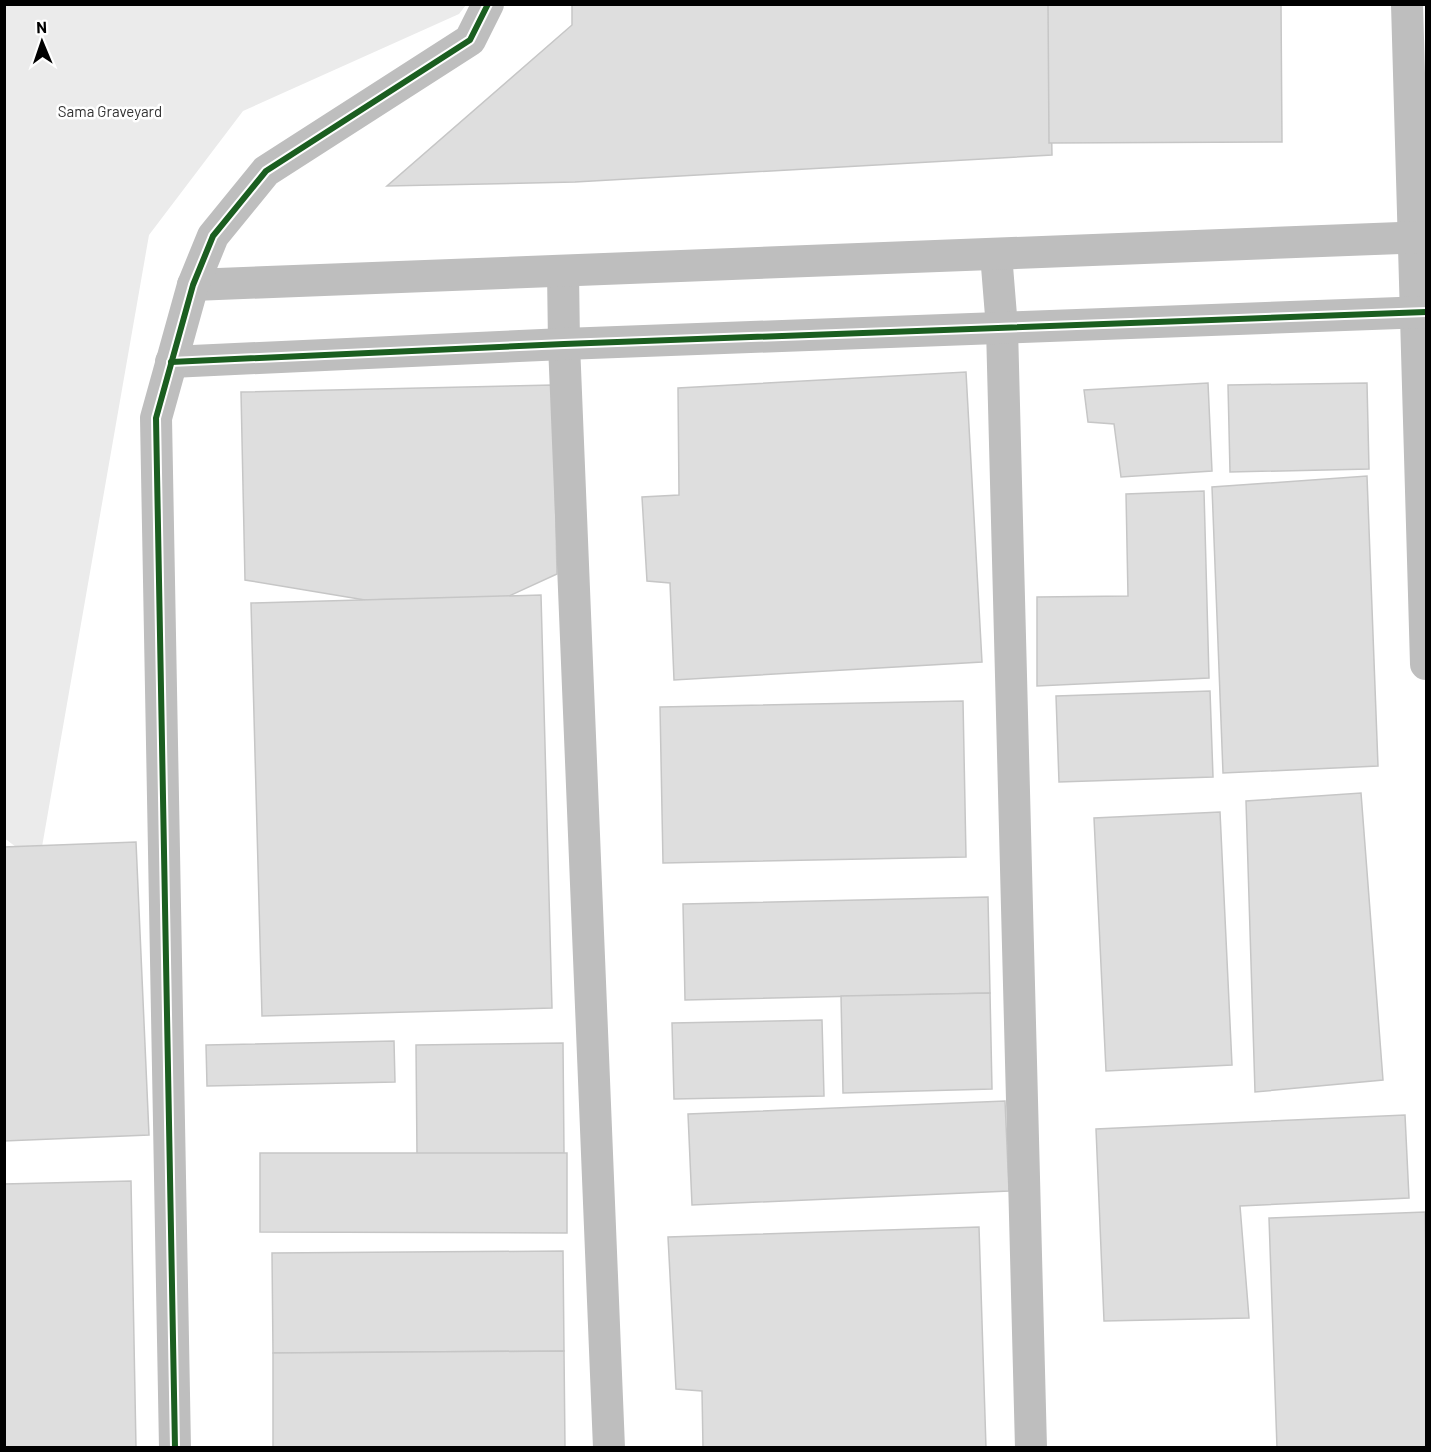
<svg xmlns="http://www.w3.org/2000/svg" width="1431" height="1452" font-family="Barlow,sans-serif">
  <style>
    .green { fill: #ebebeb }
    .building { fill: #dedede; stroke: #c6c6c6; stroke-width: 1.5 }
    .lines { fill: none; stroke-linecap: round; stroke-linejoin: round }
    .minor { stroke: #bebebe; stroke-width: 32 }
    .cycleway-casing { stroke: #fff; stroke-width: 10 }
    .cycleway { stroke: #1b5e20; stroke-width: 6 }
    .labels { text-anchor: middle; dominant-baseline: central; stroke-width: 5; stroke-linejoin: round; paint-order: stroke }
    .park-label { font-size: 15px; fill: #313131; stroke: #fff }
  </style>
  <rect width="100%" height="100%" fill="#fff"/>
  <path class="green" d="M4,5H466L459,14L243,111L149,235L39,864L4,838Z"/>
  <g class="building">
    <path d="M572,4H1049L1052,155L575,182L387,186L572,25Z"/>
    <path d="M1048,4H1281L1282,142L1049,143Z"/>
    <path d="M966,372L982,662L674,680L670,583L647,581L642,497L679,495L678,388Z"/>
    <path d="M1208,383L1212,471L1121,477L1114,424L1088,422L1084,390Z"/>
    <path d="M1367,383L1369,469L1230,472L1228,385Z"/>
    <path d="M553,385L557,574L507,597L365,600L245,580L241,392Z"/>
    <path d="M1367,476L1378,766L1223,773L1212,487Z"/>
    <path d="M1204,491L1209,678L1037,686V597L1128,596L1126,494Z"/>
    <path d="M541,595L552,1008L262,1016L251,603Z"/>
    <path d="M1210,691L1213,777L1059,782L1056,696Z"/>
    <path d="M963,701L966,857L663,863L660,707Z"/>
    <path d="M1361,793L1383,1080L1255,1092L1246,801Z"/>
    <path d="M1220,812L1232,1065L1106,1071L1094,818Z"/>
    <path d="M136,842L149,1135L4,1141V847Z"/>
    <path d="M988,897L990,993L685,1000L683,904Z"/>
    <path d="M990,993L992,1089L843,1093L841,996Z"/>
    <path d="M822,1020L824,1096L674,1099L672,1023Z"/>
    <path d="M394,1041L395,1082L207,1086L206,1045Z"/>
    <path d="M563,1043L564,1153L417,1155L416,1045Z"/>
    <path d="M1005,1101L1009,1191L692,1205L688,1114Z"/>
    <path d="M1405,1115L1409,1198L1240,1206L1249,1318L1104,1321L1096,1129Z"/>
    <path d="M260,1153H567V1233L260,1232Z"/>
    <path d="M131,1181L136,1448H4V1184Z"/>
    <path d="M1425,1212L1426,1262V1448H1277L1269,1218Z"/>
    <path d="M979,1227L986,1448H703L702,1391L676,1389L668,1237Z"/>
    <path d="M563,1251L564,1351L273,1353L272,1253Z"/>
    <path d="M564,1351L565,1448H273V1353Z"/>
  </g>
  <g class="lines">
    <g class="minor">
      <path d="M1407,4L1426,664"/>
      <path d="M996,254L1002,328L1031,1448"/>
      <path d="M563,271L564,344L609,1448"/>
      <path d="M193,285L1426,237"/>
      <path d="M171,362L564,344L1426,312"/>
      <path d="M175,1448L156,418L193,285L213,236L266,171L470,40L488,4"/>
    </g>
    <g class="cycleway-casing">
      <g id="cycleway">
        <path d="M171,362L564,344L1426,312"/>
        <path d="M175,1448L156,418L193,285L213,236L266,171L470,40L488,4"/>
      </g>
    </g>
    <use href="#cycleway" class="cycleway"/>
  </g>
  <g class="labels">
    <g class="park-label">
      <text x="110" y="111">Sama Graveyard</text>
    </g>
  </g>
  <rect width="1431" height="1452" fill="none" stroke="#000000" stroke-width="12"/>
  <g transform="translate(42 42) rotate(358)" stroke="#ffffff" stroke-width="4.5" paint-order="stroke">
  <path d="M0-4.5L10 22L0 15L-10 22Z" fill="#000000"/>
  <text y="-9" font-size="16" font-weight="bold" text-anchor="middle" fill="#000000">N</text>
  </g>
</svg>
